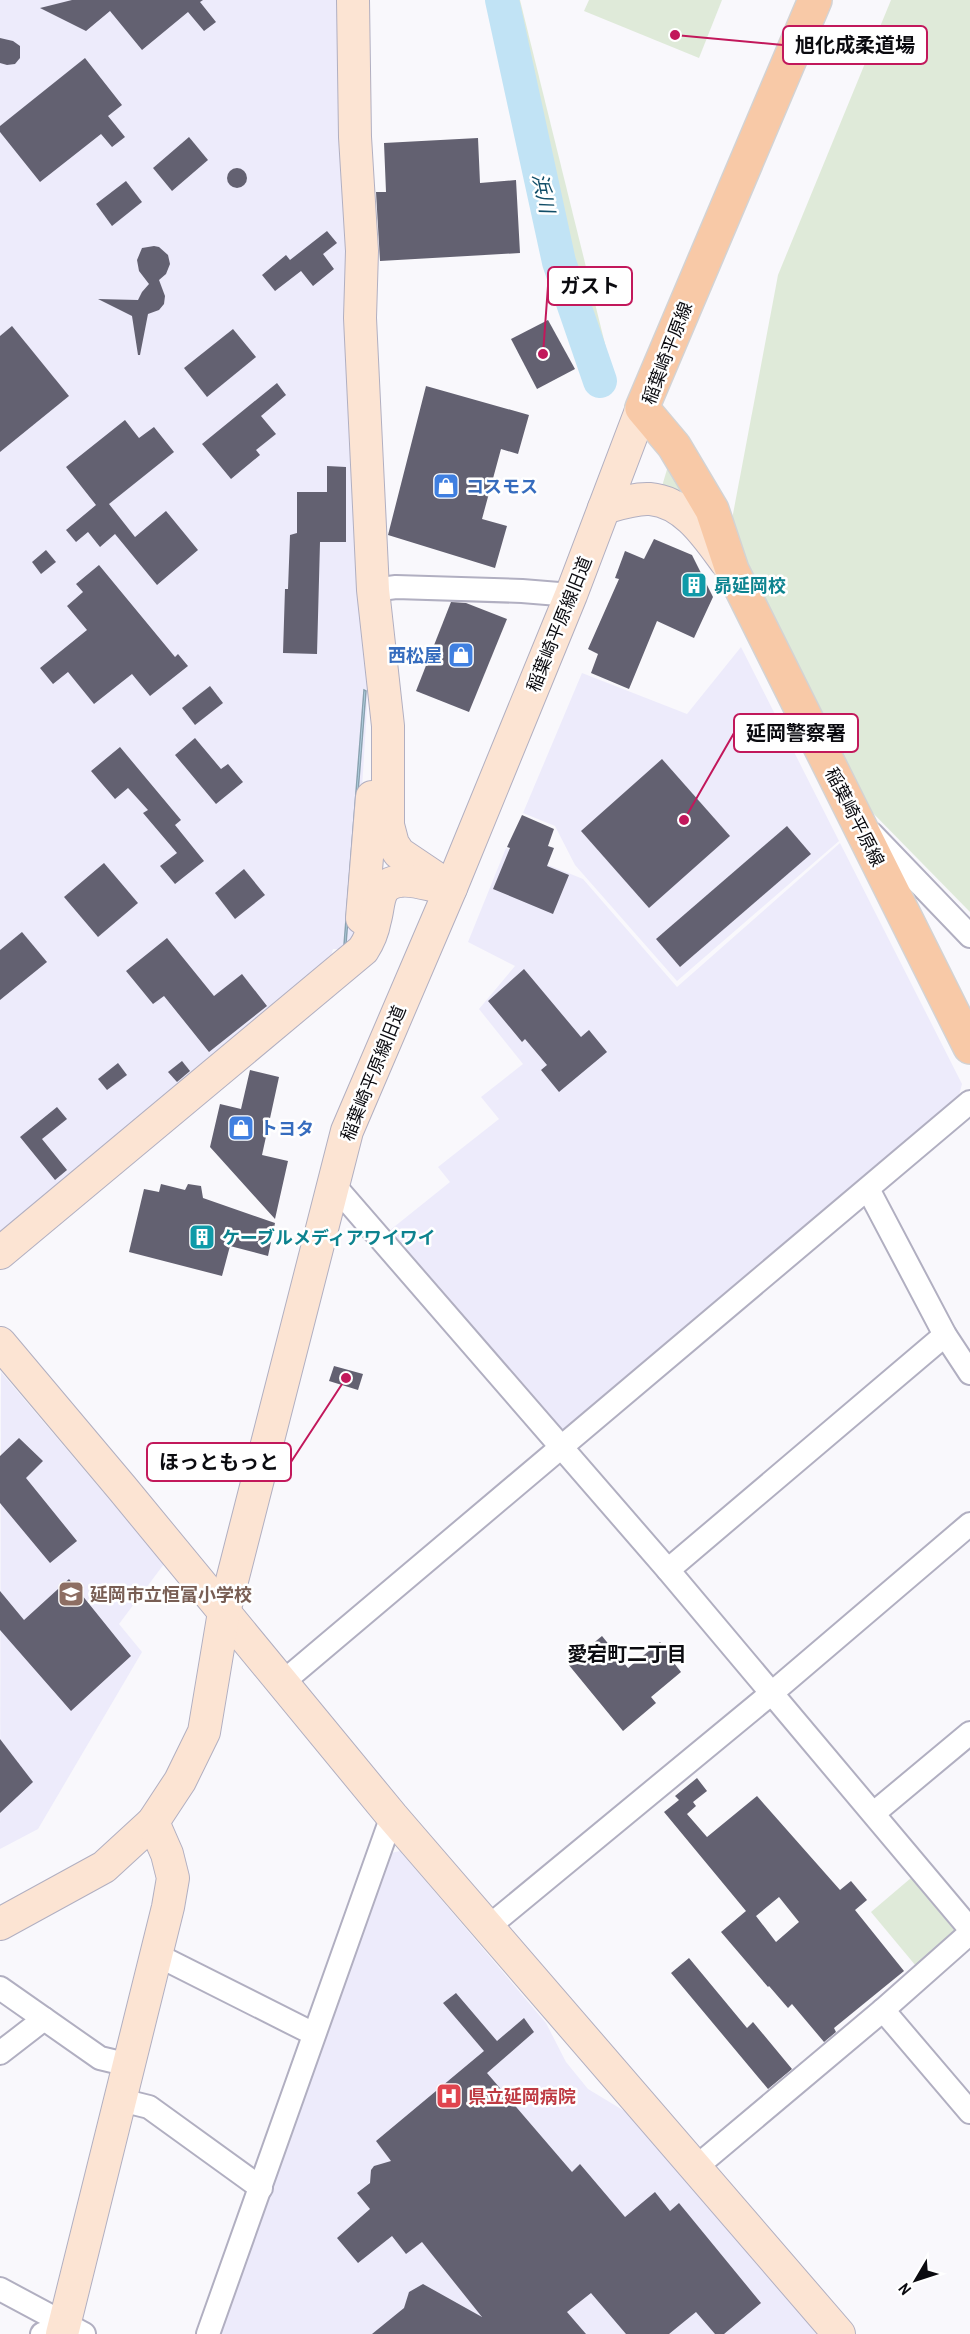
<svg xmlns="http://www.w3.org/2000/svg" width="970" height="2334" font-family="'Archivo Narrow','Noto Sans JP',sans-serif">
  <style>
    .built { fill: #edebfb }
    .green { fill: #dfead9 }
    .water { fill: #c1e3f5; stroke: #8aa2b0; stroke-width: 1.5 }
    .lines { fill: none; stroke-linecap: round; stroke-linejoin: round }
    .river { stroke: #c1e3f5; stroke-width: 34 }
    .building { fill: #636171; fill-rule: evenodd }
    .street-casing { stroke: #b1afc1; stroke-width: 26 }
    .secondary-casing { stroke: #b1afc1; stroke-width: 34 }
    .primary-casing { stroke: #d3d3d4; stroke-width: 36 }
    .street { stroke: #fff; stroke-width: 22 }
    .secondary { stroke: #fce4d3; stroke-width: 32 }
    .primary { stroke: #f8c9a7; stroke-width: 33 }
    .labels { text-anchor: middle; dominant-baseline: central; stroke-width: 5; stroke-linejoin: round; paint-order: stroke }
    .street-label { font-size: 18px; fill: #0b0b10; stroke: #fff }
    .shop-label { font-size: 18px; font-weight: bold; fill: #366cbe; stroke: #fff; text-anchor: start }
    .culture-label { font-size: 18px; font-weight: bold; fill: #0d838f; stroke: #fff; text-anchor: start }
    .education-label { font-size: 18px; font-weight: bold; fill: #785e54; stroke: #fff; text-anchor: start }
    .health-label { font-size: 18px; font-weight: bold; fill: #be3a42; stroke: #fff; text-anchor: start }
    .water-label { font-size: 20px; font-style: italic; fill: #114e68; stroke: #fff }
    .neighbourhood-label { font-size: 20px; font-weight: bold; fill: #0b0b10; stroke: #fff }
    .leader { fill: none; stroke: #c2185b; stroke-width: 2 }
    .callout-dot { fill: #c2185b; stroke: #fff; stroke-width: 2 }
    .callout { fill: #fff; stroke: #c2185b; stroke-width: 2 }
    .callout-label { font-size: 20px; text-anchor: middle; font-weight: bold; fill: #0b0b10 }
  </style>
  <rect width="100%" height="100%" fill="#f9f8fc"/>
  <g class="built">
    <path d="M0,0H339L370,660L352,949H333L328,966L0,1239Z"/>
    <path d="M741,647L839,841L677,981L575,865L555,826L523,813L582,673L687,714Z"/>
    <path d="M840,843L962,1084L958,1099L564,1431L551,1428L384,1235L450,1182L438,1167L499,1119L481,1097L523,1064L479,1009L515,966L468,942L506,848L583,879L677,987Z"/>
    <path d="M1,1372L164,1564L119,1624L142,1652L38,1829L0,1849Z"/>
    <path d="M400,1851L546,2023L566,2062L588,2089L631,2115L823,2334H213L382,1855Z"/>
  </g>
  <g class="green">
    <path d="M487,0H520L610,364L603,375L568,304Z"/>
    <path d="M589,0H722L699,58L584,11Z"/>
    <path d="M891,0H970V912L864,804L730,530L778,275Z"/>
    <path d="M668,466L688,498L660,493Z"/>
    <path d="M911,1878L956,1932L916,1966L871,1912Z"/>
  </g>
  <path class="water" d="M364,690L366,691L346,944L344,945Z"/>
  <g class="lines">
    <path class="river" d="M502,0L559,262L600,381"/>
  </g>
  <g class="building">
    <path d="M72,0H203L200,2L216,22L204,31L188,12L142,50L110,11L86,31L40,8Z"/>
    <path d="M0,38L13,41L20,46V58L15,64L7,65L0,63Z"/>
    <path d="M85,58L122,105L108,116L125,137L112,147L101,134L40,182L0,132V126Z"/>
    <path d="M189,137L208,160L172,191L153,168Z"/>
    <path d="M478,138L480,183L516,180L520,253L380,261L376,192H386L384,143Z"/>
    <circle cx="237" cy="178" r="10"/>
    <path d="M126,181L142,202L112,226L96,204Z"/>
    <path d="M327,231L337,243L323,254L334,269L313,286L301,271L275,291L262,275L286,255L290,260Z"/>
    <path d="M154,246L159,247L168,255L170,264L166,274L159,280L165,296L164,304L159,310L148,314L140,355H138L132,316L98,299L138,300L142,292L149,284L139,271L137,260L142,248Z"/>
    <path d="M548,320L575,369L537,389L511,339Z"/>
    <path d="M12,326L69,396L0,452V336Z"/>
    <path d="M233,329L256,357L207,397L184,368Z"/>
    <path d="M277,383L286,395L261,416L276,434L256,450L260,455L231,479L202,444Z"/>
    <path d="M426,386L529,415L518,454L501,449L482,519L507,526L495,568L388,535Z"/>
    <path d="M125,420L139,438L154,427L174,452L109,504L135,537L166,511L198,550L157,585L115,534L100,547L88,532L76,542L66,530L96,505L66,467Z"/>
    <path d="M327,466L346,467V542H320L317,654L283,653L285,589H288L290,535L297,533V492H327Z"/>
    <path d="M654,539L692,555L713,597L694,638L657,621L629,689L591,673L598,654L588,649L619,579L615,578L625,551L644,559Z"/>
    <path d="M46,550L56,562L41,574L32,562Z"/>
    <path d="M99,565L175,657L178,654L188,666L150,696L132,674L94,704L68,672L53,684L40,668L87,630L67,606L83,592L76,584Z"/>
    <path d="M451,602L466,603L507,619L469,712L416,691Z"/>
    <path d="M210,686L223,703L195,725L182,708Z"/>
    <path d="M195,738L221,769L228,764L243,782L216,804L175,755Z"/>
    <path d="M120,747L181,820L175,825L204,861L175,884L160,866L177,853L143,813L148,810L128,788L115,799L91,771Z"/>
    <path d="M662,759L730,836L649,908L581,831Z"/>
    <path d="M522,815L554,829L548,846L554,848L547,866L569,875L553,914L493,889L510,848L507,847Z"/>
    <path d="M787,826L811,854L680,967L656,939Z"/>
    <path d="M104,863L138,903L98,937L64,897Z"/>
    <path d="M244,869L265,895L235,919L215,893Z"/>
    <path d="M22,932L47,962L0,1000V950Z"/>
    <path d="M167,938L214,996L242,974L267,1006L209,1052L164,996L153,1004L126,971Z"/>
    <path d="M524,969L581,1037L589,1030L607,1052L559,1092L541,1070L547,1065L525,1039L522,1042L488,1001Z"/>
    <path d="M182,1061L190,1071L177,1082L168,1072Z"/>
    <path d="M118,1063L127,1075L107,1090L98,1079Z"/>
    <path d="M250,1070L279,1077L262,1155L288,1161L275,1219L210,1147L220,1104L241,1109Z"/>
    <path d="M57,1107L67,1119L42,1139L67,1170L55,1180L20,1137Z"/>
    <path d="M161,1184L185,1190L188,1184L201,1186L203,1198L275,1223L268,1256L230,1246L222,1276L129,1252L144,1189L159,1192Z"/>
    <path d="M334,1366L363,1374L358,1390L329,1381Z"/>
    <path d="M19,1438L43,1461L26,1478L77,1541L50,1563L0,1503V1456Z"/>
    <path d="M69,1579L131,1656L71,1711L0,1630V1591L24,1620Z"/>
    <path d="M602,1636L628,1668L660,1642L677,1661L674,1663L681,1672L651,1697L656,1703L623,1731L568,1664Z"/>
    <path d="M0,1739L33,1782L0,1813Z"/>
    <path d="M697,1778L707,1791L693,1802L696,1806L687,1814L707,1837L757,1796L840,1890L851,1881L867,1900L855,1910L904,1971L834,2028L836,2032L824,2042L792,2004L788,2008L769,1986L768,1987L721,1932L746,1911L664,1812L679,1800L675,1796ZM779,1897L799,1922L776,1942L756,1916Z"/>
    <path d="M689,1958L747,2028L753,2022L792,2069L768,2089L671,1973Z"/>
    <path d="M456,1993L497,2041L524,2018L534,2032L487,2073L572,2172L580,2164L625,2217L655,2192L670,2211L679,2203L761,2303L724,2334H715L696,2312L669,2334H626L591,2293L567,2312L586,2334H372L404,2308L409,2292L423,2284L482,2317L422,2242L406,2254L392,2236L358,2263L337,2238L370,2209L357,2193L370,2183L371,2170L374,2166L391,2161L376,2141L484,2051L443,2003Z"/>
  </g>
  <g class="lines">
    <g class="street-casing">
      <g id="street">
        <path d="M373,590L396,587L522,591L571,595"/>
        <path d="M872,834L970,936"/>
        <path d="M333,1184L668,1570L970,1929"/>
        <path d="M868,1189L945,1335L970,1373"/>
        <path d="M668,1570L945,1335"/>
        <path d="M283,1682L970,1102"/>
        <path d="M874,1813L970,1733"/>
        <path d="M487,1928L773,1692L970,1524"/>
        <path d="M157,1955L314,2034"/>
        <path d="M0,1988L100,2058L129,2065"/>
        <path d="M883,2010L970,2112"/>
        <path d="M0,2053L44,2019"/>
        <path d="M121,2100L149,2107L261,2188"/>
        <path d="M695,2168L883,2010L970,1933"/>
        <path d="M0,2289L84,2334"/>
        <path d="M42,2334L65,2324"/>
        <path d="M208,2334L392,1816"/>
      </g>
    </g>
    <g class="secondary-casing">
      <g id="secondary">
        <path d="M353,0L355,137L362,251L360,318L373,590L388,726V825L393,844L399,853L451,888"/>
        <path d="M604,508C618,504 635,498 650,499C685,502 707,536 726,562"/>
        <path d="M362,918L372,797"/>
        <path d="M0,1253L363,950C369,941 373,931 375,920C380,903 376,884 400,881C412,879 429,885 441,887"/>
        <path d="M0,1343L122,1488L392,1816L839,2334"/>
        <path d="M0,1924L104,1867L153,1822L180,1781L204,1732L224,1612L347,1131L451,888L571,595L642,408"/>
        <path d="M62,2334L168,1907L173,1878L167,1854L153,1822"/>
      </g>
    </g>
    <g class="primary-casing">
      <path id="primary" d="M815,0L642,408L674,446L712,510L732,570L970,1047"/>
    </g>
    <use href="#street" class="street"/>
    <use href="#secondary" class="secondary"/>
    <use href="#primary" class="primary"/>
  </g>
  <defs>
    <g id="shop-square" transform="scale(1.35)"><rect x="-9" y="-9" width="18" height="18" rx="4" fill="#3f7fe0" stroke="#fff"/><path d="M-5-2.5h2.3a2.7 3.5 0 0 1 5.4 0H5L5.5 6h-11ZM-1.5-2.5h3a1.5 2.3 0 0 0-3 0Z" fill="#fff"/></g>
    <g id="building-square" transform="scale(1.35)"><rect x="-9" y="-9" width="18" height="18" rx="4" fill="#0f9aa8" stroke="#fff"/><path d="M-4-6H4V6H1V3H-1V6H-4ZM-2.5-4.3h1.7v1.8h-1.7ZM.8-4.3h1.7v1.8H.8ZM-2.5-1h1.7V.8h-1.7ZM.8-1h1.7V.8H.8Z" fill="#fff"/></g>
    <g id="school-square" transform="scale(1.35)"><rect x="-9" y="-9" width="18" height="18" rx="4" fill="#8d6e63" stroke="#fff"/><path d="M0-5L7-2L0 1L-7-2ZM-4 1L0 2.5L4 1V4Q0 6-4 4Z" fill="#fff"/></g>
    <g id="hospital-square" transform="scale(1.35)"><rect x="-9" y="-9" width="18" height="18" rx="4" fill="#e0444e" stroke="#fff"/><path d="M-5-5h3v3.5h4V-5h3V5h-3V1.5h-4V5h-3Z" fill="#fff"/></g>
  </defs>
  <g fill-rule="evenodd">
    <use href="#shop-square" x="446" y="486"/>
    <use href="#building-square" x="694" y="585"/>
    <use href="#shop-square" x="461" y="655"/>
    <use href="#shop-square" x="241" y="1128"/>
    <use href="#building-square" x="202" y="1237"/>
    <use href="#school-square" x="71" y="1594"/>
    <use href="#hospital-square" x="449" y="2096"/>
  </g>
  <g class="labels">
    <g class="street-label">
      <text transform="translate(667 353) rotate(-69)">稲葉崎平原線</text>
      <text transform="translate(559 624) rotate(-68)">稲葉崎平原線旧道</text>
      <text transform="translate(855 817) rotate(63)">稲葉崎平原線</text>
      <text transform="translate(373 1073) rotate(-68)">稲葉崎平原線旧道</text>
    </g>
    <g class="shop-label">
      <text x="466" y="486">コスモス</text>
      <text x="442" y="655" text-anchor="end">西松屋</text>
      <text x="260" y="1128">トヨタ</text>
    </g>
    <g class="culture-label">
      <text x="714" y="585">昴延岡校</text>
      <text x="222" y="1237">ケーブルメディアワイワイ</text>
    </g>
    <g class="education-label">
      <text x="90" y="1594">延岡市立恒富小学校</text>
    </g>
    <g class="health-label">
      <text x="468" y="2096">県立延岡病院</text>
    </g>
    <g class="water-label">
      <text transform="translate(544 193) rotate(78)">浜川</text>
    </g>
    <g class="neighbourhood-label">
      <text x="627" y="1653">愛宕町二丁目</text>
    </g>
  </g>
  <path class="leader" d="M675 35L783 45M543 354L548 286M684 820L734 733M346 1378L291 1462"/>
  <g class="callout-dot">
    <circle cx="675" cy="35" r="6"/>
    <circle cx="543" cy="354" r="6"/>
    <circle cx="684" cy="820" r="6"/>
    <circle cx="346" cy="1378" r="6"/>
  </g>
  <g class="callout">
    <rect x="783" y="26" width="144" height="38" rx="6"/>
    <rect x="548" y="267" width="84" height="38" rx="6"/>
    <rect x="734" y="714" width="124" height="38" rx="6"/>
    <rect x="147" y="1443" width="144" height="38" rx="6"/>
  </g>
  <g class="callout-label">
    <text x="855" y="52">旭化成柔道場</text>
    <text x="590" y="293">ガスト</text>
    <text x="796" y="740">延岡警察署</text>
    <text x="219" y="1469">ほっともっと</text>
  </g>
  <g transform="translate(916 2280) rotate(231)" stroke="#ffffff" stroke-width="4.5" paint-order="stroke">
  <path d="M0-4.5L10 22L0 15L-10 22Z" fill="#0b0b10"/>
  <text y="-9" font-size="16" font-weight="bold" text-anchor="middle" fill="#0b0b10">N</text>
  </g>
</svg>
